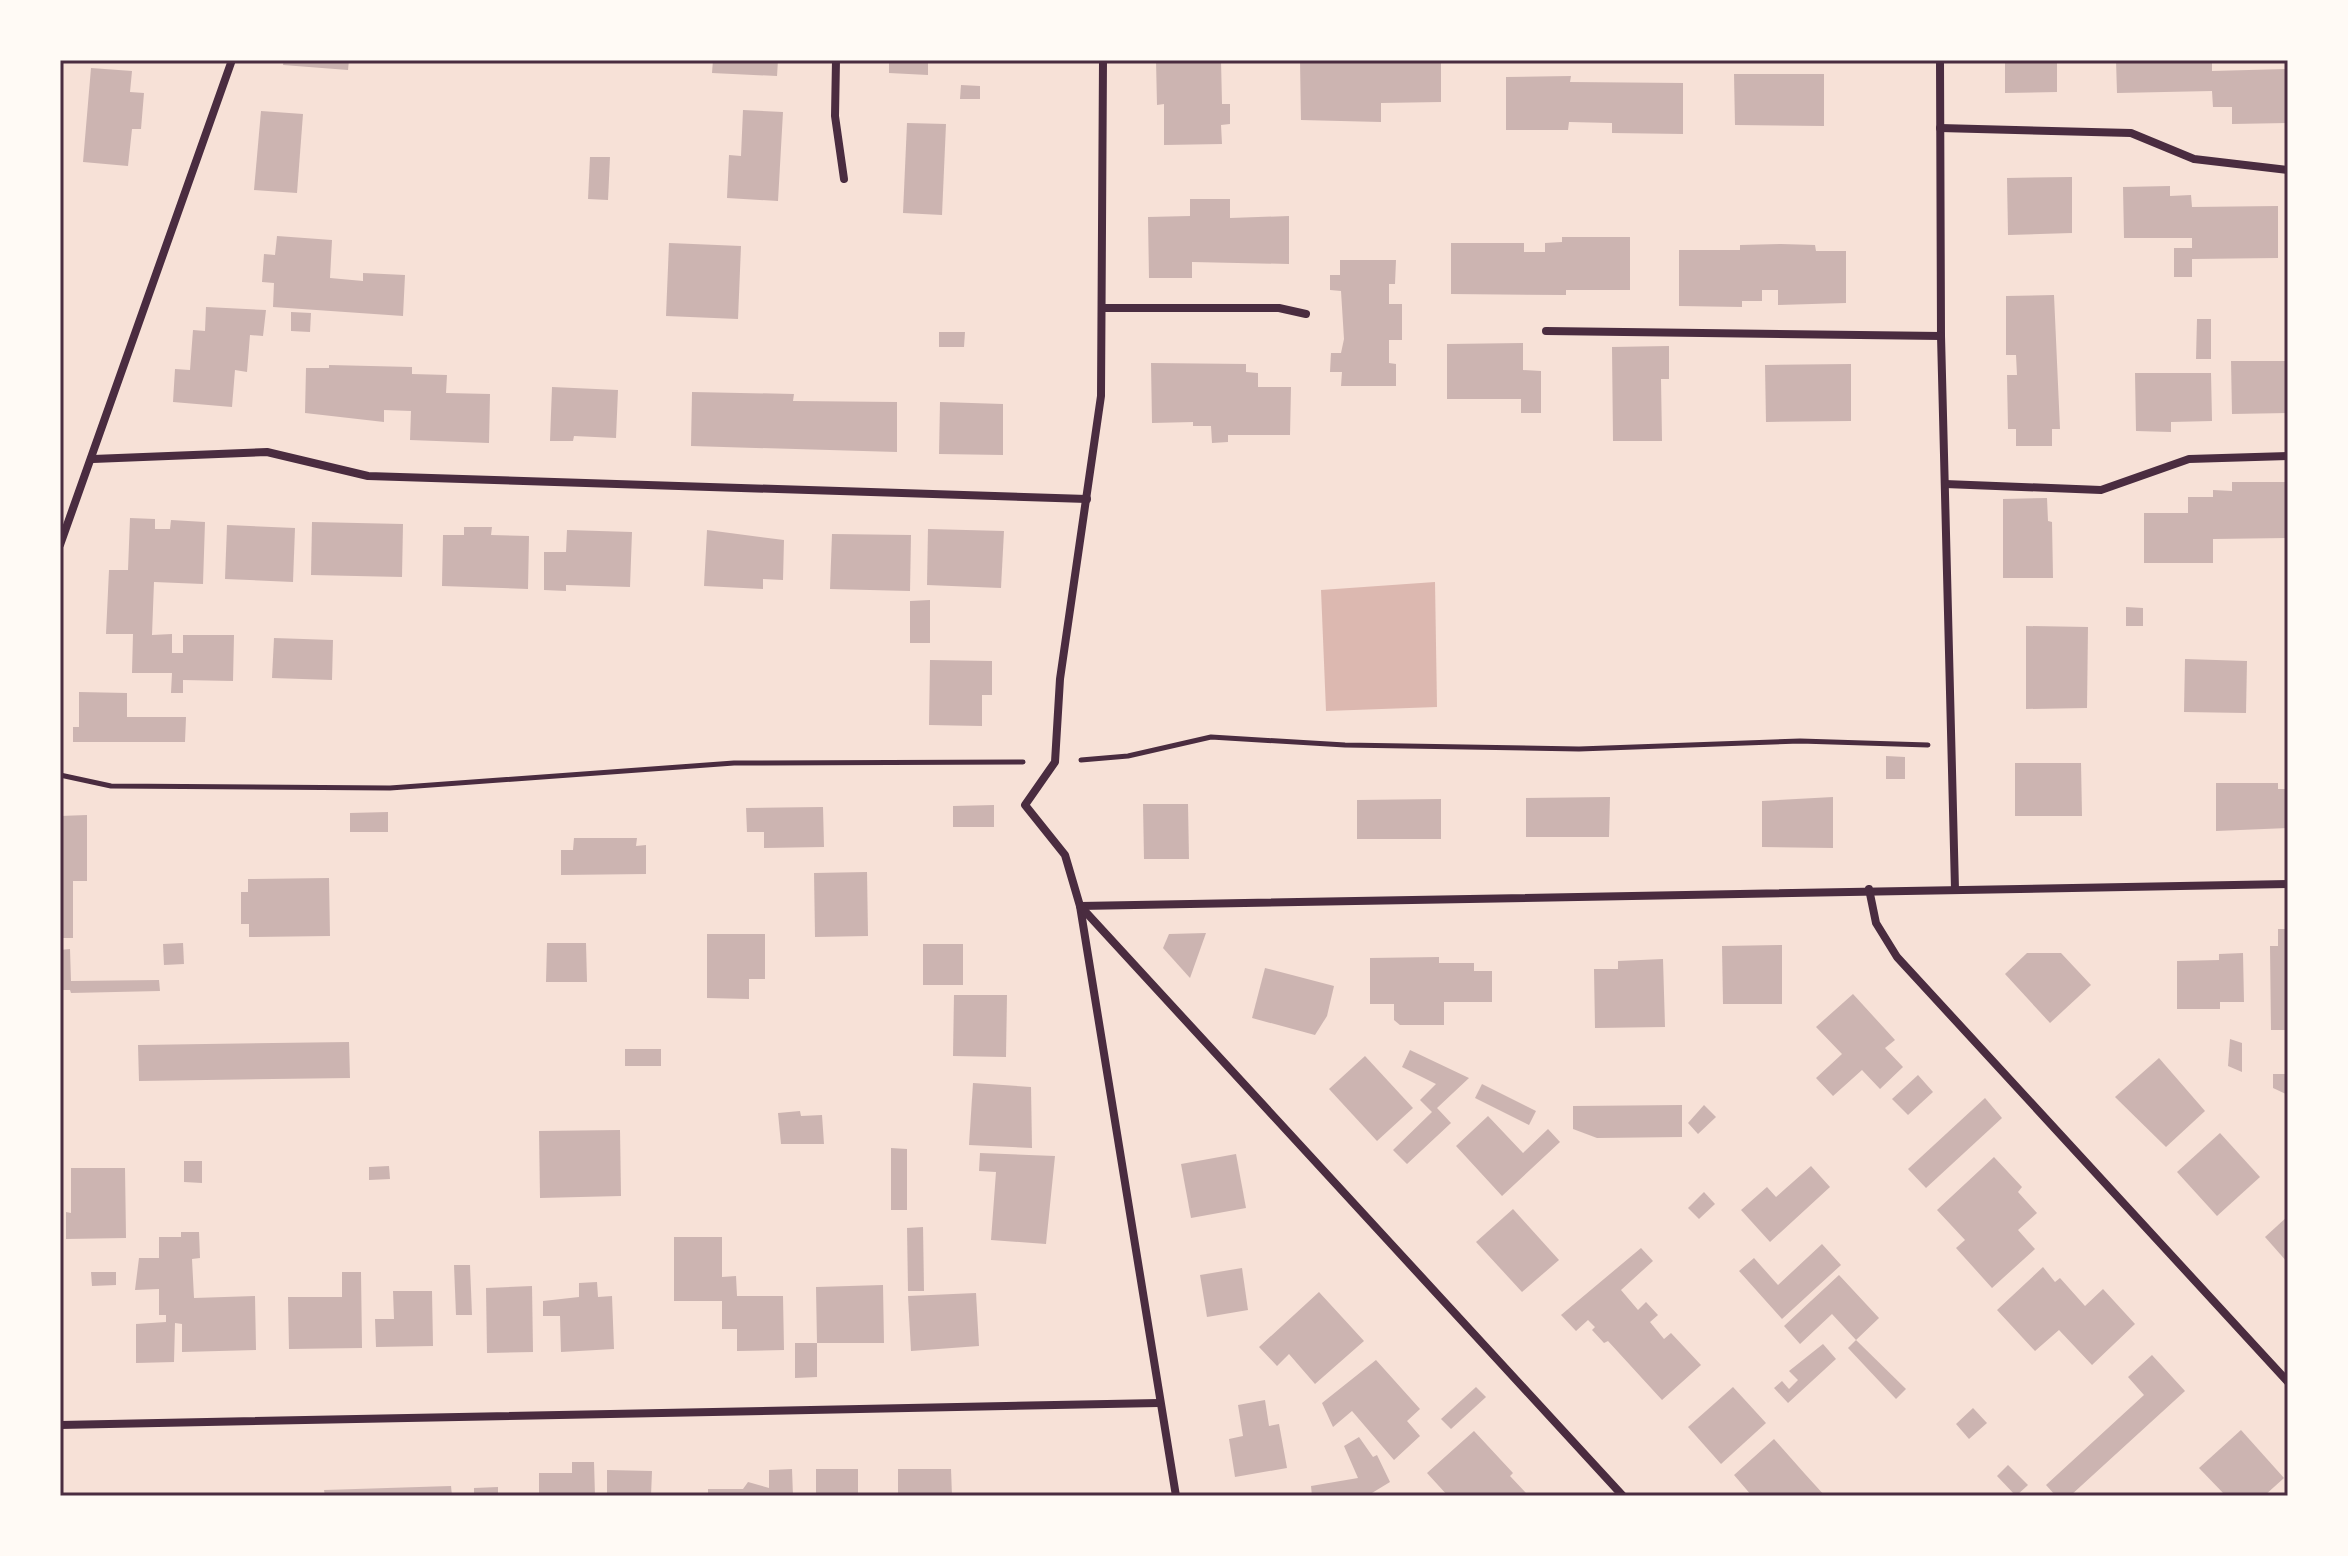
<svg xmlns="http://www.w3.org/2000/svg" width="2348" height="1556" font-family="'Roboto Condensed',sans-serif">
  <style>
    .water { fill: #dcb8b0 }
    .building { fill: #ccb4b1 }
    .lines { fill: none; stroke-linecap: round; stroke-linejoin: round }
    .path { stroke: #4a2c40; stroke-width: 5 }
    .minor { stroke: #4a2c40; stroke-width: 8 }
    .neatline { fill: none; stroke: #4a2c40; stroke-width: 3 }
  </style>
  <rect width="100%" height="100%" fill="#f7e1d7"/>
  <path class="water" d="M1435,582L1437,707L1326,711L1321,590Z"/>
  <g class="building">
    <path d="M284,60H349L348,70L283,65Z"/>
    <path d="M713,60H778L777,76L712,73Z"/>
    <path d="M889,60H928V75L889,73Z"/>
    <path d="M1156,60H1221L1222,104H1230V124L1221,125L1222,144L1164,145V104L1157,105Z"/>
    <path d="M1300,60H1441V102L1381,103V122L1301,120Z"/>
    <path d="M2005,60H2057V92L2005,93Z"/>
    <path d="M2116,60H2212V71L2286,69L2287,123L2232,124V107H2213L2212,91L2117,93Z"/>
    <path d="M91,68L132,71L130,92L144,93L141,129H132L128,166L83,162Z"/>
    <path d="M1734,74H1824V126L1735,125Z"/>
    <path d="M1571,76L1570,82L1683,83V134L1612,133V123L1569,122L1568,130H1506V77Z"/>
    <path d="M961,85L980,86V99H960Z"/>
    <path d="M743,110L783,112L778,201L727,198L729,155L741,156Z"/>
    <path d="M261,111L303,114L297,193L254,190Z"/>
    <path d="M907,123L946,124L942,215L903,213Z"/>
    <path d="M590,157H610L608,200L588,199Z"/>
    <path d="M2072,177V233L2008,235L2007,178Z"/>
    <path d="M2170,186V196L2191,195L2192,207L2278,206V258L2192,259V277H2174V248H2192V238H2124L2123,187Z"/>
    <path d="M1190,199H1230V218L1289,216V264L1192,262V278H1149L1148,217L1190,216Z"/>
    <path d="M277,236L332,240L330,278L363,281V273L405,275L403,316L273,307L274,283L262,282L264,254L275,255Z"/>
    <path d="M1562,237H1630V290H1566V295L1451,294V243H1524V252H1545V243L1562,242Z"/>
    <path d="M669,243L741,246L738,319L666,316Z"/>
    <path d="M1781,244L1815,245L1816,251H1846V303L1778,305V290H1762V301H1742V307L1679,306V250H1740V245Z"/>
    <path d="M1340,260H1396L1395,284H1389V304H1402V340H1389V363L1396,364V386H1341L1342,372H1330L1331,353H1341L1344,339L1341,291L1330,290V275H1340Z"/>
    <path d="M2054,295L2060,429H2052V446H2016V429H2008L2007,375H2017L2016,355H2006V296Z"/>
    <path d="M206,307L266,310L263,336L250,335L247,372L235,370L232,407L173,402L175,369L190,370L193,330L205,331Z"/>
    <path d="M291,312L311,313L310,332L291,331Z"/>
    <path d="M2197,319H2211V359H2196Z"/>
    <path d="M939,332H965L964,347H939Z"/>
    <path d="M1523,343V370L1541,371V413H1521V399H1447V344Z"/>
    <path d="M1669,346V379H1661L1662,441H1613L1612,347Z"/>
    <path d="M2231,361H2288V413L2232,414Z"/>
    <path d="M1151,363L1246,364V372L1258,373V387H1291L1290,435H1228V442L1212,443L1211,426H1193V422L1152,423Z"/>
    <path d="M1851,364V421L1766,422L1765,365Z"/>
    <path d="M329,365L412,367V374L447,375L446,393L490,394L489,443L410,440L411,411L384,410V422L305,413L306,368H329Z"/>
    <path d="M2135,373H2211L2212,421L2171,422V432L2136,431Z"/>
    <path d="M552,387L618,390L616,438L574,436L573,441H550Z"/>
    <path d="M692,392L794,394L793,401L897,402V452L691,446Z"/>
    <path d="M940,402L1003,404V455L939,454Z"/>
    <path d="M2232,482H2288V538L2213,539V563H2144V513H2188V497H2213V490L2232,491Z"/>
    <path d="M2047,498L2048,521L2052,522L2053,578H2003V499Z"/>
    <path d="M130,518L155,519V529H170L171,520L205,522L203,584L154,582L152,635L172,634V653H183V635H234L233,681L183,680V693H171L172,673H132L133,634H106L109,570H128Z"/>
    <path d="M312,522L403,524L402,577L311,575Z"/>
    <path d="M227,525L295,528L293,582L225,579Z"/>
    <path d="M464,527H492L491,535L529,536L528,589L442,586L443,535H464Z"/>
    <path d="M928,529L1004,531L1001,588L927,585Z"/>
    <path d="M567,530L632,532L630,587L566,585V591L544,590V552H566Z"/>
    <path d="M707,530L784,540L783,580L763,579V589L704,586Z"/>
    <path d="M832,534L911,535L910,591L830,589Z"/>
    <path d="M930,600V643H910V601Z"/>
    <path d="M2126,607L2143,608V626H2126Z"/>
    <path d="M2026,626L2088,627L2087,708L2026,709Z"/>
    <path d="M274,638L333,640L332,680L272,678Z"/>
    <path d="M2185,659L2247,661L2246,713L2184,712Z"/>
    <path d="M930,660L992,661V695H982V726L929,725Z"/>
    <path d="M79,692L127,693V717H186L185,742H73V727H79Z"/>
    <path d="M1886,756L1905,757V779H1886Z"/>
    <path d="M2015,763H2081L2082,816H2015Z"/>
    <path d="M2216,783H2278V789H2288V828L2216,831Z"/>
    <path d="M1610,797L1609,837H1526V798Z"/>
    <path d="M1833,797V848L1762,847V801Z"/>
    <path d="M1441,799V839H1357V800Z"/>
    <path d="M1143,804H1188L1189,859H1144Z"/>
    <path d="M994,805V827H953V806Z"/>
    <path d="M823,807L824,847L764,848V832H747L746,808Z"/>
    <path d="M388,812V832H350V813Z"/>
    <path d="M87,815V881H73V938H60V816Z"/>
    <path d="M574,838H637L636,846L646,845V874L561,875V850H573Z"/>
    <path d="M867,872L868,936L815,937L814,873Z"/>
    <path d="M329,878L330,936L249,937V924H241V892H248V879Z"/>
    <path d="M2278,929H2288V1030H2271L2270,946H2278Z"/>
    <path d="M1206,933L1190,978L1163,948L1169,934Z"/>
    <path d="M707,934H765V979H749V999L707,998Z"/>
    <path d="M183,943L184,964L164,965L163,944Z"/>
    <path d="M547,943H586L587,982H546Z"/>
    <rect x="923" y="944" width="40" height="41"/>
    <path d="M1782,945V1004H1723L1722,946Z"/>
    <path d="M70,949L71,981L159,980L160,991L71,993L70,990H60V950Z"/>
    <path d="M2027,953H2061L2091,985L2050,1023L2005,974Z"/>
    <path d="M2243,953L2244,1002H2220V1009H2177V961L2219,960V954Z"/>
    <path d="M1439,957V963H1474V971H1492V1002H1444V1025H1400L1394,1020V1004H1370V958Z"/>
    <path d="M1663,959L1665,1027L1595,1028L1594,969H1618V961Z"/>
    <path d="M1265,968L1334,986L1327,1016L1315,1035L1252,1018Z"/>
    <path d="M1853,994L1895,1040L1885,1048L1903,1067L1880,1089L1862,1070L1833,1096L1816,1078L1842,1054L1816,1027Z"/>
    <path d="M954,995H1007L1006,1057L953,1056Z"/>
    <path d="M2230,1039L2242,1043V1072L2228,1066Z"/>
    <path d="M349,1042L350,1078L139,1081L138,1045Z"/>
    <rect x="625" y="1049" width="36" height="17"/>
    <path d="M1410,1050L1469,1078L1437,1108L1451,1123L1407,1164L1393,1150L1432,1112L1420,1100L1436,1084L1402,1067Z"/>
    <path d="M1365,1056L1413,1108L1377,1141L1329,1089Z"/>
    <path d="M2159,1058L2205,1111L2166,1147L2115,1097Z"/>
    <path d="M2273,1074H2288V1095L2273,1088Z"/>
    <path d="M1918,1075L1933,1092L1908,1115L1892,1099Z"/>
    <path d="M973,1083L1031,1087L1032,1148L969,1145Z"/>
    <path d="M1482,1084L1536,1111L1529,1125L1475,1098Z"/>
    <path d="M1985,1098L2002,1118L1926,1188L1908,1169Z"/>
    <path d="M1682,1105V1137L1597,1138L1573,1129V1106Z"/>
    <path d="M1704,1105L1716,1117L1698,1134L1688,1123Z"/>
    <path d="M800,1111L801,1116L822,1115L824,1144H781L778,1113Z"/>
    <path d="M1488,1116L1523,1153L1548,1129L1560,1142L1502,1196L1456,1146Z"/>
    <path d="M620,1130L621,1196L540,1198L539,1131Z"/>
    <path d="M2220,1133L2260,1177L2217,1216L2177,1172Z"/>
    <path d="M891,1148L907,1149V1210H891Z"/>
    <path d="M980,1153L1055,1156L1046,1244L991,1240L996,1172L979,1171Z"/>
    <path d="M1236,1154L1246,1208L1191,1218L1181,1164Z"/>
    <path d="M1994,1157L2022,1187L2018,1192L2037,1213L2018,1230L2035,1249L1992,1288L1956,1248L1965,1240L1937,1210Z"/>
    <path d="M184,1161H202V1183L184,1182Z"/>
    <path d="M389,1166L390,1179L369,1180V1167Z"/>
    <path d="M1811,1166L1830,1187L1770,1242L1741,1210L1767,1187L1776,1197Z"/>
    <path d="M71,1168H125L126,1238L66,1239V1212L71,1213Z"/>
    <path d="M1704,1192L1715,1204L1699,1219L1688,1208Z"/>
    <path d="M1513,1209L1559,1260L1522,1292L1476,1242Z"/>
    <path d="M2288,1216V1263L2265,1237Z"/>
    <path d="M923,1227L924,1291H908L907,1228Z"/>
    <path d="M181,1232H199L200,1258L192,1259L194,1298L255,1296L256,1350L182,1352V1324L175,1323L174,1362L136,1363V1324L166,1322V1315H159V1289L135,1290L139,1258H159V1237H181Z"/>
    <path d="M674,1237H722V1277L736,1276L737,1296H783L784,1350L737,1351V1329H722V1301H674Z"/>
    <path d="M1822,1244L1841,1265L1782,1319L1739,1271L1754,1258L1778,1285Z"/>
    <path d="M1641,1248L1653,1261L1621,1290L1638,1310L1646,1302L1658,1315L1650,1322L1664,1339L1671,1333L1701,1365L1662,1400L1608,1341L1604,1343L1592,1330L1595,1327L1588,1320L1576,1331L1561,1315Z"/>
    <path d="M454,1265H470L472,1315H456Z"/>
    <path d="M2043,1267L2055,1282L2060,1278L2085,1306L2103,1289L2135,1324L2092,1365L2059,1330L2035,1351L1997,1310Z"/>
    <path d="M1242,1268L1248,1310L1207,1317L1200,1275Z"/>
    <path d="M91,1272H116V1285L92,1286Z"/>
    <path d="M342,1272H361L362,1348L289,1349L288,1297H342Z"/>
    <path d="M1839,1275L1879,1318L1856,1340L1832,1314L1800,1344L1784,1326Z"/>
    <path d="M597,1282L598,1297L612,1296L614,1349L561,1352L560,1316H543V1301L579,1297V1283Z"/>
    <path d="M883,1285L884,1343H817V1377L795,1378V1343H817L816,1287Z"/>
    <path d="M532,1286L533,1352L487,1353L486,1288Z"/>
    <path d="M393,1291H432L433,1346L376,1347L375,1319H394Z"/>
    <path d="M1319,1292L1364,1341L1315,1384L1289,1354L1277,1366L1259,1347Z"/>
    <path d="M976,1293L979,1346L911,1351L908,1296Z"/>
    <path d="M1856,1340L1906,1389L1896,1399L1848,1348Z"/>
    <path d="M1823,1344L1836,1359L1788,1403L1774,1388L1782,1381L1789,1389L1798,1380L1789,1371Z"/>
    <path d="M2152,1355L2185,1391L2070,1496H2056L2046,1485L2144,1395L2128,1377Z"/>
    <path d="M1376,1360L1420,1409L1407,1421L1420,1436L1394,1460L1352,1411L1333,1427L1322,1403Z"/>
    <path d="M1476,1387L1486,1397L1451,1429L1441,1419Z"/>
    <path d="M1733,1387L1766,1423L1721,1464L1688,1427Z"/>
    <path d="M1265,1400L1269,1426L1279,1424L1287,1468L1235,1477L1229,1439L1243,1436L1238,1405Z"/>
    <path d="M1973,1408L1987,1423L1969,1439L1956,1424Z"/>
    <path d="M2241,1430L2284,1478L2264,1496H2226L2199,1468Z"/>
    <path d="M1474,1431L1513,1473L1510,1476L1526,1493L1522,1496H1448L1427,1473Z"/>
    <path d="M1359,1437L1373,1457L1377,1455L1390,1482L1367,1496H1312L1311,1486L1358,1478L1344,1446Z"/>
    <path d="M1774,1439L1805,1474L1825,1496H1752L1734,1475Z"/>
    <path d="M572,1462H594L595,1496H539V1473H572Z"/>
    <path d="M2008,1465L2028,1485L2016,1496L1997,1476Z"/>
    <path d="M792,1469L793,1496H708V1489H743L748,1482L769,1488V1470Z"/>
    <rect x="816" y="1469" width="42" height="27"/>
    <path d="M898,1469H951L952,1496H898Z"/>
    <path d="M607,1470L652,1471L651,1496H607Z"/>
    <path d="M451,1486L452,1496H325L324,1490Z"/>
    <path d="M498,1487V1496H474V1488Z"/>
  </g>
  <g class="lines">
    <g class="path">
      <path d="M1081,760L1128,756L1211,737L1345,745L1579,749L1800,741L1928,745"/>
      <path d="M60,775L111,786L390,788L734,763L1023,762"/>
    </g>
    <g class="minor">
      <path d="M836,60L835,116L844,179"/>
      <path d="M1103,60L1101,396L1060,679L1055,762L1025,805L1065,855L1080,906L1176,1496"/>
      <path d="M1940,60L1941,336L1955,889"/>
      <path d="M1940,128L2131,133L2194,159L2288,170"/>
      <path d="M1104,308H1279L1306,314"/>
      <path d="M1546,331L1941,336"/>
      <path d="M93,459L267,452L368,476L1087,499"/>
      <path d="M1945,484L2101,490L2189,459L2288,456"/>
      <path d="M60,545L232,60"/>
      <path d="M1869,889L1876,923L1897,957L2288,1382"/>
      <path d="M1080,906L2288,884"/>
      <path d="M1082,908L1623,1496"/>
      <path d="M60,1425L1159,1403"/>
    </g>
  </g>
  <rect width="2348" height="1556" fill="none" stroke="#fffaf5" stroke-width="124"/>
  <rect x="62" y="62" width="2224" height="1432" class="neatline"/>
</svg>
